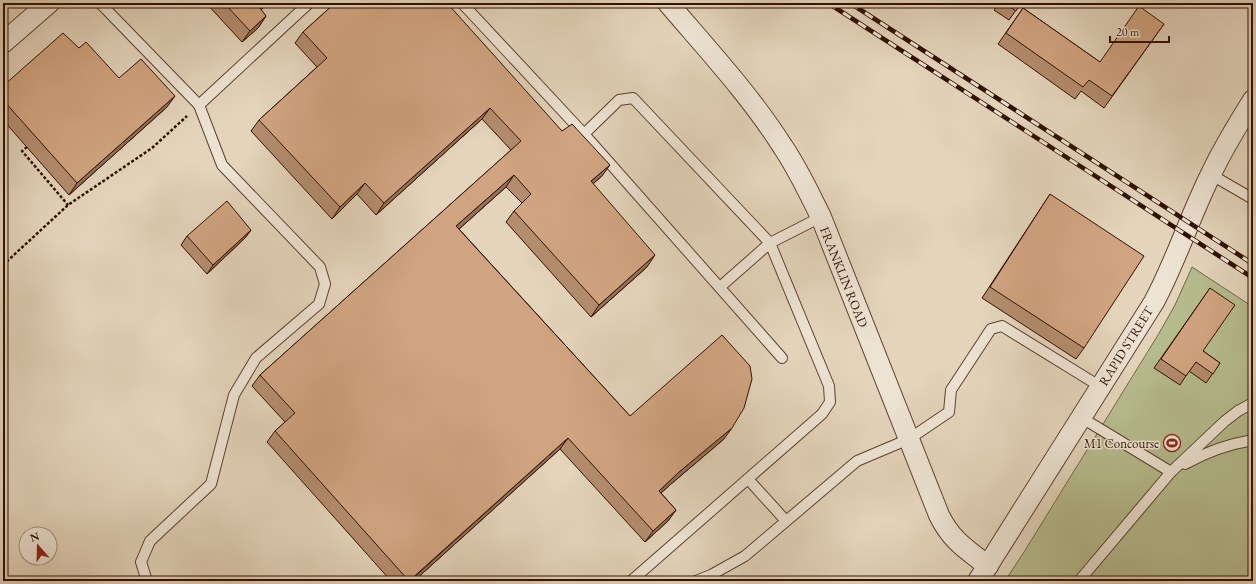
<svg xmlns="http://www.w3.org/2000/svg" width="1256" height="584" font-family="'EB Garamond',serif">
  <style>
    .green { fill: #b6bc8e; stroke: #746648 }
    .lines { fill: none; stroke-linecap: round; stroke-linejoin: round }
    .lane-casing { stroke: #5e4130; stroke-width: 12 }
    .street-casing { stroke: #5e4130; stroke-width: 22 }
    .path { stroke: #311002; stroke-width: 2.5; stroke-dasharray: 3 2; stroke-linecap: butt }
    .lane { stroke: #ede3d3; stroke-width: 10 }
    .street { stroke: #ede3d3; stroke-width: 20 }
    .rail-casing { stroke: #311002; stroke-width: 4.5 }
    .rail { stroke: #ede3d3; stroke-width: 3; stroke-dasharray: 9; stroke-linecap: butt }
    .wall { fill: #b48d6f; stroke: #311002 }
    .shaded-wall { fill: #92735a; stroke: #311002 }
    .building { fill: #d1a481; stroke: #311002 }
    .labels { text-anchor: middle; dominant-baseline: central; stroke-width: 3; stroke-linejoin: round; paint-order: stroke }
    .street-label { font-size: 13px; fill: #311002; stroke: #ede3d3 }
    .poi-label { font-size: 13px; fill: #311002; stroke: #ede3d3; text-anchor: end }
  </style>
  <rect width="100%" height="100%" fill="#e3d4bb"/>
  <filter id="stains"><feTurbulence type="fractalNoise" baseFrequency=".005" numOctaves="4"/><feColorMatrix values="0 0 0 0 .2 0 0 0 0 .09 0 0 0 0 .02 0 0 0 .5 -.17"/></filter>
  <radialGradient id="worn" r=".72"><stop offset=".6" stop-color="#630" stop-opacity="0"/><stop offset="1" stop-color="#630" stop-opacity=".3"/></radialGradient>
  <path class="green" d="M1192,267L1253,307V581H1005L1024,552L1158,335L1175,305Z"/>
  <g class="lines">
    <g class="lane-casing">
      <g id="lane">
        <path d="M100,3L199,105L309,3"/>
        <path d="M462,3L584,134"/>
        <path d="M1210,174L1253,199"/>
        <path d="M720,287L770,243L821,217"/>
        <path d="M1082,418L1171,472"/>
        <path d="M1185,464C1206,452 1229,444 1253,440"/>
        <path d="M748,479L786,521"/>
        <path d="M147,581L141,562L150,541L211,484L234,395L256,358L319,304L325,284L320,267L222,165L199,105"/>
        <path d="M631,581L822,414L830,402L829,386L770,243L633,98L619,100L584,134L782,358"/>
        <path d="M696,581L711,575L745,556L857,461L909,439L949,412L951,390L991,329L1002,326L1101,387"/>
        <path d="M1079,581L1171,472L1225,421L1238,411L1253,403"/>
      </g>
    </g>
    <g class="street-casing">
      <g id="street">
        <path d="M668,3C708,50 750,95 783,147C798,169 809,193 821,217L939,515C951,540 966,549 988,566"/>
        <path d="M3,43L49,3"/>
        <path d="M978,581L1154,302C1176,261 1190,216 1211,174C1223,148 1238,124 1253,100"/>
      </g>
    </g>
    <g class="path">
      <path d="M27,147L22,151L68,205"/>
      <path d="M3,265L68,205L152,148L187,116"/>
    </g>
    <use href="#lane" class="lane"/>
    <use href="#street" class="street"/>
    <g class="rail-casing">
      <g id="rail">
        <path d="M828,3L1253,278"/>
        <path d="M850,3L1253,264"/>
      </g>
    </g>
    <use href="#rail" class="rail"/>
  </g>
  <g class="wall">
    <path d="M206,3H266L261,10L266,16L258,28L242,42Z"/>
    <path d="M335,3L602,176L593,184L647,267L591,317L506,222L514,211L522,203L506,187L459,229L630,416L724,439L671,484L661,493L676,510L668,521L645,542L560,449L414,581H391L267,442L275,431L285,422L252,386L260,375L511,150L482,119L376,215L357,194L332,219L251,131L259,120L317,67L295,43L303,32Z"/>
    <path d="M999,3H1021L1009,20L994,10Z"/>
    <path d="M1023,8L1100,62L1164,24L1104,108L1081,91L1075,99L998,44Z"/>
    <path d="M119,78L167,107L69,195L3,120V86Z"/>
    <path d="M1050,194L1084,348L1076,359L982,298Z"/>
    <path d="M251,230L245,238L207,274L181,245L187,236Z"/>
    <path d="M1210,288L1203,351L1220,363L1206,383L1189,371L1180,385L1154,368Z"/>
  </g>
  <g class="shaded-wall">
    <path d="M265,3H266L260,12V8Z"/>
    <path d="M266,16L258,28L242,42L250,31Z"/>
    <path d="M175,96L167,107L69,195L77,183Z"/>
    <path d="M490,108L482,119L376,215L384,203Z"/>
    <path d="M610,165L602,176L583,192L591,181Z"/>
    <path d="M514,175L506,187L449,238L456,226Z"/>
    <path d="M365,183L357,194L332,219L340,207Z"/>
    <path d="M251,230L245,238L207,274L213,265Z"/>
    <path d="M655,255L647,267L591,317L599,305Z"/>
    <path d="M732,428L724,439L671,484L651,502L659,491L679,472Z"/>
    <path d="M568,438L560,449L414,581H410Z"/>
    <path d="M676,510L668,521L645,542L653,531Z"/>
  </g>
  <g class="building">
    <path d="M224,3H265L260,8L266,16L250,31Z"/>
    <path d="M335,3H447L562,131L572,124L610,165L591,181L655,255L599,305L514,211L531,194L514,175L456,226L630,416L722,335L750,366L752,379L744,408L732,428L679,472L659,491L676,510L653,531L568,438L409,581L275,431L295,413L260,375L521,141L490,108L384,203L365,183L340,207L259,120L327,58L303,32Z"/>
    <path d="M1004,3H1021L1016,11Z"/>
    <path d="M1139,6L1164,24L1112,96L1089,80L1083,87L1006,33L1023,8L1100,62Z"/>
    <path d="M63,33L79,48L86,42L119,78L141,59L175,96L77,183L3,100V86Z"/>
    <path d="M1050,194L1144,256L1084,348L990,287Z"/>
    <path d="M227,201L251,230L213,265L187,236Z"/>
    <path d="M1210,288L1235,305L1203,351L1220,363L1213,374L1196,362L1186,376L1161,359Z"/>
  </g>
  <defs>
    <g id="stadium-ring" transform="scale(0.9)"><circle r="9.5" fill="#ede3d3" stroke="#8f2418" stroke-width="1.5"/><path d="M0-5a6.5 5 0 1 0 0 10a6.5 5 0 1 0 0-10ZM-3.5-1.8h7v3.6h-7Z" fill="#8f2418"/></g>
  </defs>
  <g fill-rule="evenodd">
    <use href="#stadium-ring" x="1172" y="443"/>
  </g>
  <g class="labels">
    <g class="street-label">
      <text transform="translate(844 277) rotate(68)">FRANKLIN ROAD</text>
      <text transform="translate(1126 346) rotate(-58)">RAPID STREET</text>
    </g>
    <g class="poi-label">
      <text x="1159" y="443">M1 Concourse</text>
    </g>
  </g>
  <rect width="1256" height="584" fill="none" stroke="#e3d4bb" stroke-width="16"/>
  <rect x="4" y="4" width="1248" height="576" fill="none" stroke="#311002" stroke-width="2"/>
  <rect x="8" y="8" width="1240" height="568" fill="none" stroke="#311002"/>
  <g transform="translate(38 546) rotate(340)"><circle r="19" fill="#ede3d3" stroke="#a28f7f"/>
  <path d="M0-3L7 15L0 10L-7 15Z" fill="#8f2418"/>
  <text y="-6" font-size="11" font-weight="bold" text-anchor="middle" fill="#311002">N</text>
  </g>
  <path d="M1110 36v6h59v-6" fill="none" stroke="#311002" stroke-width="2"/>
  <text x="1116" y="36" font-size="12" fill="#311002" stroke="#ede3d3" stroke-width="3" paint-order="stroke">20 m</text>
  <rect width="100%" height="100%" filter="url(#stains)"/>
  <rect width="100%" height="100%" fill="url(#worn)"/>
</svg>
